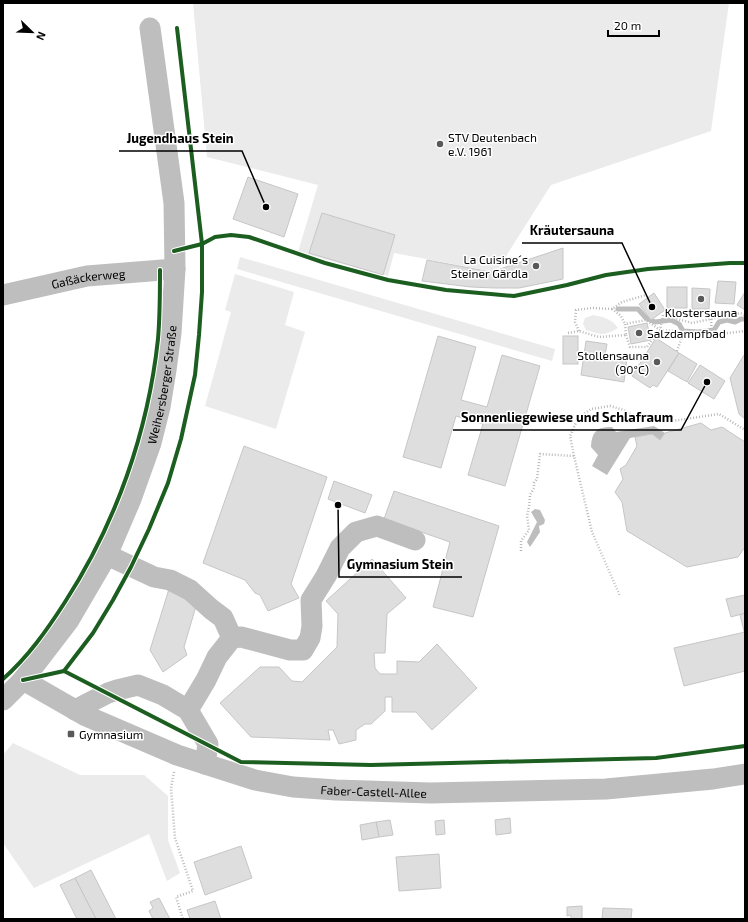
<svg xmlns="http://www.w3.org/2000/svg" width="748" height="922" font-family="'Exo 2',sans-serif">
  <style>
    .green { fill: #ebebeb }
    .water { fill: #bdbdbd }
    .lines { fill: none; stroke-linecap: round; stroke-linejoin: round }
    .stream { stroke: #bdbdbd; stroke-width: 5 }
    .building { fill: #dedede; stroke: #c6c6c6 }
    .path { stroke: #b9b9b9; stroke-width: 2.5; stroke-dasharray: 1 2; stroke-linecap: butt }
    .minor { stroke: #bebebe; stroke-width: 21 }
    .cycleway-casing { stroke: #fff; stroke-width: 6 }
    .cycleway { stroke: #1b5e20; stroke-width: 4 }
    .poi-dot { fill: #595959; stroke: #fff; stroke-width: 1.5 }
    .labels { text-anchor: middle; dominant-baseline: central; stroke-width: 3; stroke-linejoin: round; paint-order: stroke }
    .poi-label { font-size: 12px; fill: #000; stroke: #fff; text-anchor: start }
    .street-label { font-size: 12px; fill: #000; stroke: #fff }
    .leader { fill: none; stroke: #000; stroke-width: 1.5 }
    .callout-dot { fill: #000; stroke: #fff; stroke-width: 1.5 }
    .callout-label { font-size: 13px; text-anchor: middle; font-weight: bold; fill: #000; stroke: #fff; stroke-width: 3; stroke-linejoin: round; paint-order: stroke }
  </style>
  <rect width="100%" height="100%" fill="#fff"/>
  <g class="green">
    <path d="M193,3H729L711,131L551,185L496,272L394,253L388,276L298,252L318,185L207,157Z"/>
    <path d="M240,257L555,349L552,361L237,269Z"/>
    <path d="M235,274L294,292L285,325L305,332L276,429L205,406L231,312L225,310Z"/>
    <path d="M593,315C603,317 612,319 618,328C604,336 601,335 586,330L583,324L585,318Z"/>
    <path d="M13,743L80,775H144L168,796V840L180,873L167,881L149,834L34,888L3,843V755Z"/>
  </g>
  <g class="water">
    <path d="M654,426L665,433L660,440L652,434L630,438L607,475L592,466L598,455L591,447C592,432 596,427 612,427L616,432Z"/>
    <path d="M535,509L540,510L545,520L544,524L539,526L540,532L530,547L527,542L537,522L531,512Z"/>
  </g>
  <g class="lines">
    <path class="stream" d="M618,309H638L646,318L655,322L671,320L679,324L683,331L698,332L714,330L719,322L727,320L735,322L741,319H745"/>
  </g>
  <g class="building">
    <path d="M248,177L298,194L284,237L233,219Z"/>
    <path d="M322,213L395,235L383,275L309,253Z"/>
    <path d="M563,248V279L519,288H495L471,287L422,281L427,260L491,272Z"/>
    <path d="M718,281L736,282L734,304L715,303Z"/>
    <rect x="667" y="287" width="20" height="21"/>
    <path d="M692,288L710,289L709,309H692Z"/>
    <path d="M745,292V310L737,305Z"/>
    <path d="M654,293L665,310L651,320L639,304Z"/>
    <path d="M647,323L651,340L631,344L628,327Z"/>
    <path d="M438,336L476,347L461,400L487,407L502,355L540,366L505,486L468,475L483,424L456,416L441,468L403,457Z"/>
    <rect x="563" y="336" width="15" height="28"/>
    <path d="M656,338L679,353L657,387L653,385L650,388L632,376Z"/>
    <path d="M586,341L607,344L605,355L627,359L624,382L581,375Z"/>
    <path d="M679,353L697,364L687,382L668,371Z"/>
    <path d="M744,355H745V419L739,414L730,378Z"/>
    <path d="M700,365L725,381L714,399L688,383Z"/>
    <path d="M701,423L711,430L722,427L745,442V547L738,557L687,567L627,531L622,502L615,492L623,479L620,469L626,465L637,446L635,437L652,434L660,440L665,433Z"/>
    <path d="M244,446L327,477L291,584L299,598L268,611L260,595L255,593L245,580L203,563Z"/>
    <path d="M334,481L372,495L365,513L328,499Z"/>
    <path d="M394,491L499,526L473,617L433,607L450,542L384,519Z"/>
    <path d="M372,559L406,598L387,614L385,653H374L375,668L380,674H397V661L419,662L437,644L477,688L432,730L416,712H392V697H385V711L371,724H365L356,730V740L339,744L333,730H328L330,740L251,737L220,703L260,667H279L292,681L302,682L337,647L338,614L326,601Z"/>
    <path d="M169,589L196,606L184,647L187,655L163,672L150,650Z"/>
    <path d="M745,595V613L731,617L726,599Z"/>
    <path d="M745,613V635L740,615Z"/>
    <path d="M745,632V671L684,686L674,648Z"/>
    <path d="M510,818L511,833L496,835L495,820Z"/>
    <path d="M390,820L393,835L379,837L376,822Z"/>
    <path d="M444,820L445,834L436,835L435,821Z"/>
    <path d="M376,822L379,837L362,840L360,825Z"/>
    <path d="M241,846L252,878L205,895L194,862Z"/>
    <path d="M439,854L441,888L399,891L396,857Z"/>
    <path d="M91,870L116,919H96L75,878Z"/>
    <path d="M75,878L96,919H77L60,885Z"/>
    <path d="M159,898L170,919H153L149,911L153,908L150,902Z"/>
    <path d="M215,901L221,919H190L187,910Z"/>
    <path d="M582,906V919H571V915L567,916V907Z"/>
    <path d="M603,908L632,909L631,919H602Z"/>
  </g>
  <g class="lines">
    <g class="path">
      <path d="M612,309L621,316L625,324"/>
      <path d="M711,319L712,335"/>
      <path d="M579,331L575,322L576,310L592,308L612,309L622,302L646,295"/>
      <path d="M568,333L579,331L599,337L626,335L625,324L646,320L660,330L663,315L692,323L740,313L745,315"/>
      <path d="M626,335L630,347H647L660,330L673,331L682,337L712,335L745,331"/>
      <path d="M677,351L682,337"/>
      <path d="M574,456L570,436L578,418L591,409L610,406L624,410L638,419L654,422L672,421L719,414L745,430"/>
      <path d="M521,551V541L529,530L527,516L529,507L530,495L534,488V483L537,479L540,454L574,456L592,532L620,596"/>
      <path d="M174,772L171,788L175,838L193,891L176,897L183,919"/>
    </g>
    <g class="minor">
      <path id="s1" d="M3,295L87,276L175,269"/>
      <path d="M107,555L154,577L170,580L190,590L211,609L223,618L232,638"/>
      <path id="s2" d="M23,680L84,715L177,755L255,780L293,787L336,790L430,793L606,789L713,779L745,774"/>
      <path id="s3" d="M3,700L23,680L69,620L107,555L131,499L151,443L160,407L166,370L171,333L175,269L174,203L150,28"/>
      <path d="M75,710L108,693L117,690L138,685L163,695L188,710L208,744L205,764"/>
      <path d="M188,710L206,680L217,657L232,638L241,637L290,650H303L310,638L312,626L311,600L326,576L340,548L356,532L377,526L415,540"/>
    </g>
    <g class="cycleway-casing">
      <g id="cycleway">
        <path d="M174,251L202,244L215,237L231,235L249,237L325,263L388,280L446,290L514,296L567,285L606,275L648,269L730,263H745"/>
        <path d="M64,671L93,633L113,600L131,567L149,529L168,483L181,439L195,375L199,335L202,292V244L177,28"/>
        <path d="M3,679C28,657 47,630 65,602C116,523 148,432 158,339C160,316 160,293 160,270"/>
        <path d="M23,680L64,671L241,762L371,765L656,758L745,746"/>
      </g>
    </g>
    <use href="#cycleway" class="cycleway"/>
  </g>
  <g class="poi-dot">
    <circle cx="440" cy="144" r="4"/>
    <circle cx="536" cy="266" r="4"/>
    <circle cx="701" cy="299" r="4"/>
    <circle cx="639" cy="333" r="4"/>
    <circle cx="657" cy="362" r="4"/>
    <rect x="67" y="730" width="8" height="8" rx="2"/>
  </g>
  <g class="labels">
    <g class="poi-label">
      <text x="448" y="137">STV Deutenbach<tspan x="448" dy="14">e.V. 1961</tspan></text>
      <text x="528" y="259" text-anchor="end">La Cuisine´s<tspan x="528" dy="14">Steiner Gärdla</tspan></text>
      <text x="701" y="312" text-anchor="middle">Klostersauna</text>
      <text x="647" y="333">Salzdampfbad</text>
      <text x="649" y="355" text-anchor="end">Stollensauna<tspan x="649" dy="14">(90°C)</tspan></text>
      <text x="79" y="734">Gymnasium</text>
    </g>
    <g class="street-label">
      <text stroke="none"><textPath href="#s1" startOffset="87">Gaßäckerweg</textPath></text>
      <text stroke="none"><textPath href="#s3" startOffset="359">Weihersberger Straße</textPath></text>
      <text stroke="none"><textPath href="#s2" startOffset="373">Faber-Castell-Allee</textPath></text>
    </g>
  </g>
  <path class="leader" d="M266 207L242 151H119M652 307L622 243H522M707 382L681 430H453M338 505L339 577H462"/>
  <g class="callout-dot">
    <circle cx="266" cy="207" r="4"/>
    <circle cx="652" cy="307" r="4"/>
    <circle cx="707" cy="382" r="4"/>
    <circle cx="338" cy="505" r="4"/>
  </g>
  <g class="callout-label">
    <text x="180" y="143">Jugendhaus Stein</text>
    <text x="572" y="235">Kräutersauna</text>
    <text x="567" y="422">Sonnenliegewiese und Schlafraum</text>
    <text x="400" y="569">Gymnasium Stein</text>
  </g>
  <rect width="748" height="922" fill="none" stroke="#000000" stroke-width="8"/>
  <g transform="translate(32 32) rotate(113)" stroke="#ffffff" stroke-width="3" paint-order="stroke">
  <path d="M0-3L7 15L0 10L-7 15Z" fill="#000000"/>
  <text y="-6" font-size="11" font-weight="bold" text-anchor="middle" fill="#000000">N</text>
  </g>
  <path d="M608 30v6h51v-6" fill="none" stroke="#000000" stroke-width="2"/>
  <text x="614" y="30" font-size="12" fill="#000000" stroke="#ffffff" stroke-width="3" paint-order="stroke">20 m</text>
</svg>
